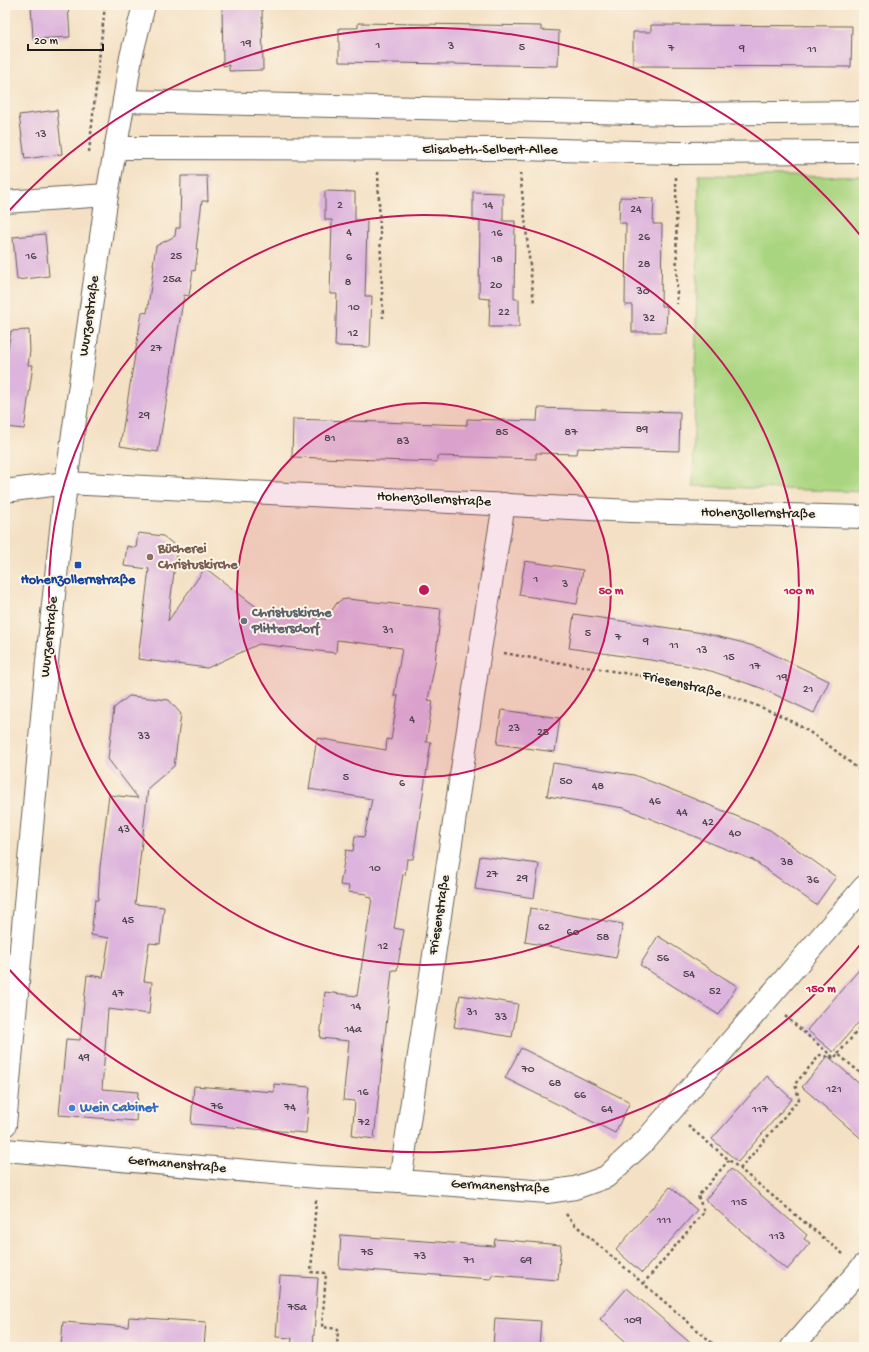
<svg xmlns="http://www.w3.org/2000/svg" width="869" height="1352" font-family="'Gochi Hand',sans-serif">
  <style>
    .green { fill: #aad580; stroke: #63784e }
    .building { fill: #ddb4dd }
    .lines { fill: none; stroke-linecap: round; stroke-linejoin: round }
    .minor-casing { stroke: #686157; stroke-width: 24 }
    .path { stroke: #686157; stroke-width: 2.5; stroke-dasharray: 3 3; stroke-linecap: butt }
    .minor { stroke: #fff; stroke-width: 22 }
    .ring { fill: none; stroke: #c2185b; stroke-width: 2 }
    .education-dot { fill: #8d6e63; stroke: #fcf5e5; stroke-width: 1.5 }
    .transit-dot { fill: #1a4fb4; stroke: #fcf5e5; stroke-width: 1.5 }
    .worship-dot { fill: #6b7280; stroke: #fcf5e5; stroke-width: 1.5 }
    .shop-dot { fill: #3f7fe0; stroke: #fcf5e5; stroke-width: 1.5 }
    .labels { text-anchor: middle; dominant-baseline: central; stroke-width: 4; stroke-linejoin: round; paint-order: stroke }
    .number-label { font-size: 12px; fill: #4c424c }
    .street-label { font-size: 14px; fill: #1c1c1c; stroke: #fcf5e5 }
    .education-label { font-size: 14px; font-weight: bold; fill: #785e54; stroke: #fcf5e5; text-anchor: start }
    .transit-label { font-size: 14px; font-weight: bold; fill: #164399; stroke: #fcf5e5 }
    .worship-label { font-size: 14px; font-weight: bold; fill: #5b616d; stroke: #fcf5e5; text-anchor: start }
    .shop-label { font-size: 14px; font-weight: bold; fill: #366cbe; stroke: #fcf5e5; text-anchor: start }
    .centre { fill: #c2185b; stroke: #fcf5e5; stroke-width: 2 }
    .ring-label { font-size: 12px; text-anchor: middle; font-weight: bold; fill: #c2185b; stroke: #fcf5e5; stroke-width: 4; stroke-linejoin: round; paint-order: stroke }
  </style>
  <rect width="100%" height="100%" fill="#fcf5e5"/>
  <filter id="ink" filterUnits="userSpaceOnUse"><feTurbulence type="fractalNoise" baseFrequency=".025" numOctaves="2"/><feDisplacementMap in="SourceGraphic" scale="8" xChannelSelector="R" yChannelSelector="G"/><feConvolveMatrix kernelMatrix="1 2 1 2 8 2 1 2 1" color-interpolation-filters="sRGB"/></filter>
  <filter id="wash" filterUnits="userSpaceOnUse"><feTurbulence type="fractalNoise" baseFrequency=".012" numOctaves="4" result="noise"/><feDisplacementMap in="SourceGraphic" scale="16" xChannelSelector="R" yChannelSelector="G"/><feGaussianBlur stdDeviation="0.9" result="paint"/><feColorMatrix in="noise" values="0 0 0 0 0 0 0 0 0 0 0 0 0 0 0 0 0 1.4 0 .05"/><feComposite in="paint" operator="in"/></filter>
  <g filter="url(#wash)">
    <rect width="100%" height="100%" fill="#f4e1c5"/>
    <path class="green" d="M699,175L864,177V492L693,486Z"/>
    <g id="blocks">
      <g class="building">
        <path d="M31,5H68L70,37L33,39Z"/>
        <path d="M222,5H262L263,70L229,71V65L223,66Z"/>
        <path d="M358,23L541,26V30L559,31L558,66L339,62V28H358Z"/>
        <path d="M651,25L852,26L851,67L633,66V32H651Z"/>
        <path d="M57,110L62,154L25,159L19,115Z"/>
        <path d="M181,176H207L208,201H202L196,249H198L195,271L193,270L189,296L184,295L158,452L120,446L142,312L147,313L154,265H153L156,246L175,236L176,228H180Z"/>
        <path d="M325,191L355,192V220H367L365,296H372L370,347L335,346L337,294H330L332,220H325Z"/>
        <path d="M473,192L503,193V221H515L514,299H519V327H489L490,299L479,298L480,221L473,220Z"/>
        <path d="M620,197L654,198L653,224H662L661,306H667L666,332H632V305H625L626,223H619Z"/>
        <path d="M45,234L49,276L17,280L13,237Z"/>
        <path d="M29,330L30,351L28,365H33L24,429L5,427V353H7L11,331Z"/>
        <path d="M538,408L680,412L679,451L578,448L577,454L536,453V459L437,456V462L292,457L293,419L467,425V419L537,421Z"/>
        <path d="M138,533L163,536L177,547L168,621L205,568L263,612L326,619L337,603L341,600L347,599L441,609L435,663L428,700L433,701L426,742H431L413,859H407L405,875L403,874L394,928L404,930L397,970H392L374,1139L352,1136L355,1101L343,1100L349,1041L320,1038L325,992L357,996L372,898L367,897V894L348,892L349,886L340,885L346,850L353,851L355,836L364,837L372,799L309,789L317,738L386,750L387,739L391,740L398,696H394L402,648L337,640L336,653L259,644L207,668L138,659L149,569L124,566L127,546L136,548Z"/>
        <path d="M525,561L583,570L577,604L519,595Z"/>
        <path d="M574,614L703,633L740,642L760,648L829,681L814,713L761,688L711,671L684,665L569,648Z"/>
        <path d="M129,696L169,700L181,714L174,766L148,788L135,904L164,907L160,944L149,943L144,981L152,982L149,1014L108,1009L102,1089L138,1092L136,1121L59,1115L66,1039L80,1040L87,975L103,977L109,938L91,935L95,900H98L100,867L109,795L138,798L108,759L114,708Z"/>
        <path d="M502,710L560,718L555,752L497,744Z"/>
        <path d="M553,763L634,775L675,791L770,830L836,877L816,905L753,860L624,808L547,796Z"/>
        <path d="M480,856L539,864L534,898L475,889Z"/>
        <path d="M530,908L623,924L616,958L525,942Z"/>
        <path d="M658,936L737,986L719,1015L640,965Z"/>
        <path d="M864,964V1016L833,1052L807,1030Z"/>
        <path d="M460,995L518,1004L512,1037L454,1027Z"/>
        <path d="M521,1048L630,1102L615,1133L505,1078Z"/>
        <path d="M828,1056L864,1088V1141L802,1087Z"/>
        <path d="M767,1076L792,1099L738,1162L712,1139Z"/>
        <path d="M274,1084L310,1087L306,1133L191,1124L194,1086L274,1092Z"/>
        <path d="M731,1169L807,1235L804,1239L810,1243L787,1270L705,1200Z"/>
        <path d="M670,1187L697,1210L642,1273L616,1250Z"/>
        <path d="M341,1235L494,1246L495,1239L561,1245L558,1280L492,1275L491,1279L339,1268Z"/>
        <path d="M280,1276L318,1278L313,1347H291L292,1338L276,1337Z"/>
        <path d="M627,1288L667,1323L695,1347H632L600,1319Z"/>
        <path d="M129,1317L206,1322L204,1347H61L63,1322L128,1327Z"/>
        <path d="M495,1318L541,1321L539,1347H493Z"/>
      </g>
    </g>
  </g>
  <g filter="url(#ink)">
    <use href="#blocks" fill-opacity="0" stroke="#686157" stroke-width="1"/>
    <g class="lines">
      <g class="minor-casing">
        <g id="minor">
          <path d="M124,101L677,114L864,112"/>
          <path d="M115,148L518,149L676,153L864,152"/>
          <path d="M5,202L107,195"/>
          <path d="M5,491L66,483L631,511L864,517"/>
          <path d="M5,1125L48,651L66,483L107,195L124,101L131,57L144,5"/>
          <path d="M5,1150L318,1177L400,1181L547,1192L575,1188L606,1177L646,1140L864,887"/>
          <path d="M400,1181L480,650L504,504"/>
          <path d="M792,1347L864,1265"/>
        </g>
      </g>
      <g class="path">
        <path d="M89,152L105,5"/>
        <path d="M378,172L383,318"/>
        <path d="M520,173L534,303"/>
        <path d="M676,177L677,304"/>
        <path d="M504,653C536,659 568,664 600,669C661,679 723,689 779,715C811,730 838,752 864,774"/>
        <path d="M785,1016L834,1058L838,1054L864,1076"/>
        <path d="M838,1054L864,1023"/>
        <path d="M688,1126L843,1254"/>
        <path d="M740,1169L799,1099L795,1084L820,1055L834,1058"/>
        <path d="M316,1200L311,1272L326,1273L322,1327L338,1329L337,1347"/>
        <path d="M566,1214L573,1223L717,1347"/>
        <path d="M643,1284L704,1212L698,1196L729,1160"/>
      </g>
      <use href="#minor" class="minor"/>
    </g>
  </g>
  <circle cx="424" cy="590" r="187" fill="#c2185b" fill-opacity=".12"/>
  <g class="ring">
    <circle cx="424" cy="590" r="187"/>
    <circle cx="424" cy="590" r="375"/>
    <path d="M864 940A562 562 0 0 1 6 966M6 214A562 562 0 0 1 864 240"/>
  </g>
  <circle class="education-dot" cx="150" cy="557" r="4"/>
  <rect class="transit-dot" x="74" y="561" width="8" height="8" rx="2"/>
  <circle class="worship-dot" cx="244" cy="621" r="4"/>
  <circle class="shop-dot" cx="72" cy="1108" r="4"/>
  <g class="labels">
    <g class="number-label">
      <text x="246" y="44">19</text>
      <text x="378" y="46">1</text>
      <text x="451" y="47">3</text>
      <text x="522" y="48">5</text>
      <text x="671" y="49">7</text>
      <text x="742" y="49">9</text>
      <text x="812" y="50">11</text>
      <text x="41" y="135">13</text>
      <text x="340" y="206">2</text>
      <text x="488" y="206">14</text>
      <text x="636" y="210">24</text>
      <text x="349" y="233">4</text>
      <text x="497" y="234">16</text>
      <text x="644" y="238">26</text>
      <text x="31" y="257">16</text>
      <text x="176" y="257">25</text>
      <text x="349" y="258">6</text>
      <text x="497" y="260">18</text>
      <text x="644" y="265">28</text>
      <text x="172" y="280">25a</text>
      <text x="348" y="283">8</text>
      <text x="496" y="286">20</text>
      <text x="643" y="292">30</text>
      <text x="354" y="308">10</text>
      <text x="504" y="313">22</text>
      <text x="649" y="319">32</text>
      <text x="353" y="334">12</text>
      <text x="156" y="349">27</text>
      <text x="144" y="416">29</text>
      <text x="642" y="430">89</text>
      <text x="502" y="433">85</text>
      <text x="571" y="433">87</text>
      <text x="330" y="439">81</text>
      <text x="403" y="442">83</text>
      <text x="536" y="580">1</text>
      <text x="565" y="585">3</text>
      <text x="388" y="631">31</text>
      <text x="588" y="634">5</text>
      <text x="618" y="638">7</text>
      <text x="646" y="642">9</text>
      <text x="674" y="646">11</text>
      <text x="702" y="651">13</text>
      <text x="729" y="658">15</text>
      <text x="755" y="667">17</text>
      <text x="782" y="678">19</text>
      <text x="808" y="690">21</text>
      <text x="412" y="720">4</text>
      <text x="514" y="729">23</text>
      <text x="543" y="733">25</text>
      <text x="144" y="737">33</text>
      <text x="346" y="778">5</text>
      <text x="566" y="782">50</text>
      <text x="402" y="784">6</text>
      <text x="598" y="787">48</text>
      <text x="655" y="802">46</text>
      <text x="682" y="813">44</text>
      <text x="708" y="823">42</text>
      <text x="124" y="830">43</text>
      <text x="735" y="834">40</text>
      <text x="787" y="863">38</text>
      <text x="375" y="869">10</text>
      <text x="492" y="875">27</text>
      <text x="522" y="879">29</text>
      <text x="813" y="881">36</text>
      <text x="128" y="921">45</text>
      <text x="544" y="928">62</text>
      <text x="573" y="933">60</text>
      <text x="603" y="938">58</text>
      <text x="383" y="947">12</text>
      <text x="663" y="959">56</text>
      <text x="689" y="975">54</text>
      <text x="715" y="992">52</text>
      <text x="118" y="994">47</text>
      <text x="356" y="1007">14</text>
      <text x="472" y="1013">31</text>
      <text x="501" y="1018">33</text>
      <text x="353" y="1030">14a</text>
      <text x="84" y="1058">49</text>
      <text x="528" y="1070">70</text>
      <text x="555" y="1084">68</text>
      <text x="834" y="1090">121</text>
      <text x="363" y="1093">16</text>
      <text x="580" y="1096">66</text>
      <text x="217" y="1107">76</text>
      <text x="290" y="1108">74</text>
      <text x="607" y="1110">64</text>
      <text x="760" y="1110">117</text>
      <text x="364" y="1123">72</text>
      <text x="739" y="1203">115</text>
      <text x="664" y="1221">111</text>
      <text x="777" y="1237">113</text>
      <text x="367" y="1253">75</text>
      <text x="420" y="1257">73</text>
      <text x="469" y="1261">71</text>
      <text x="526" y="1261">69</text>
      <text x="297" y="1308">75a</text>
      <text x="633" y="1321">109</text>
    </g>
    <g class="street-label">
      <text x="490" y="150">Elisabeth-Selbert-Allee</text>
      <text transform="translate(90 316) rotate(-82)">Wurzerstraße</text>
      <text transform="translate(434 500) rotate(3)">Hohenzollernstraße</text>
      <text transform="translate(758 514) rotate(1)">Hohenzollernstraße</text>
      <text transform="translate(50 637) rotate(-84)">Wurzerstraße</text>
      <text transform="translate(682 685) rotate(13)">Friesenstraße</text>
      <text transform="translate(440 915) rotate(-81)">Friesenstraße</text>
      <text transform="translate(177 1165) rotate(5)">Germanenstraße</text>
      <text transform="translate(500 1187) rotate(3)">Germanenstraße</text>
    </g>
    <g class="education-label">
      <text x="158" y="549">Bücherei<tspan x="158" dy="16">Christuskirche</tspan></text>
    </g>
    <g class="transit-label">
      <text x="78" y="580">Hohenzollernstraße</text>
    </g>
    <g class="worship-label">
      <text x="252" y="613">Christuskirche<tspan x="252" dy="16">Plittersdorf</tspan></text>
    </g>
    <g class="shop-label">
      <text x="80" y="1108">Wein Cabinet</text>
    </g>
  </g>
  <circle cx="424" cy="590" r="6" class="centre"/>
  <g class="ring-label">
    <text x="611" y="594">50 m</text>
    <text x="799" y="594">100 m</text>
    <text x="821" y="992">150 m</text>
  </g>
  <rect width="869" height="1352" fill="none" stroke="#fcf5e5" stroke-width="20"/>
  <path d="M28 44v6h75v-6" fill="none" stroke="#1c1c1c" stroke-width="2"/>
  <text x="34" y="44" font-size="12" fill="#1c1c1c" stroke="#fcf5e5" stroke-width="3" paint-order="stroke">20 m</text>
</svg>
